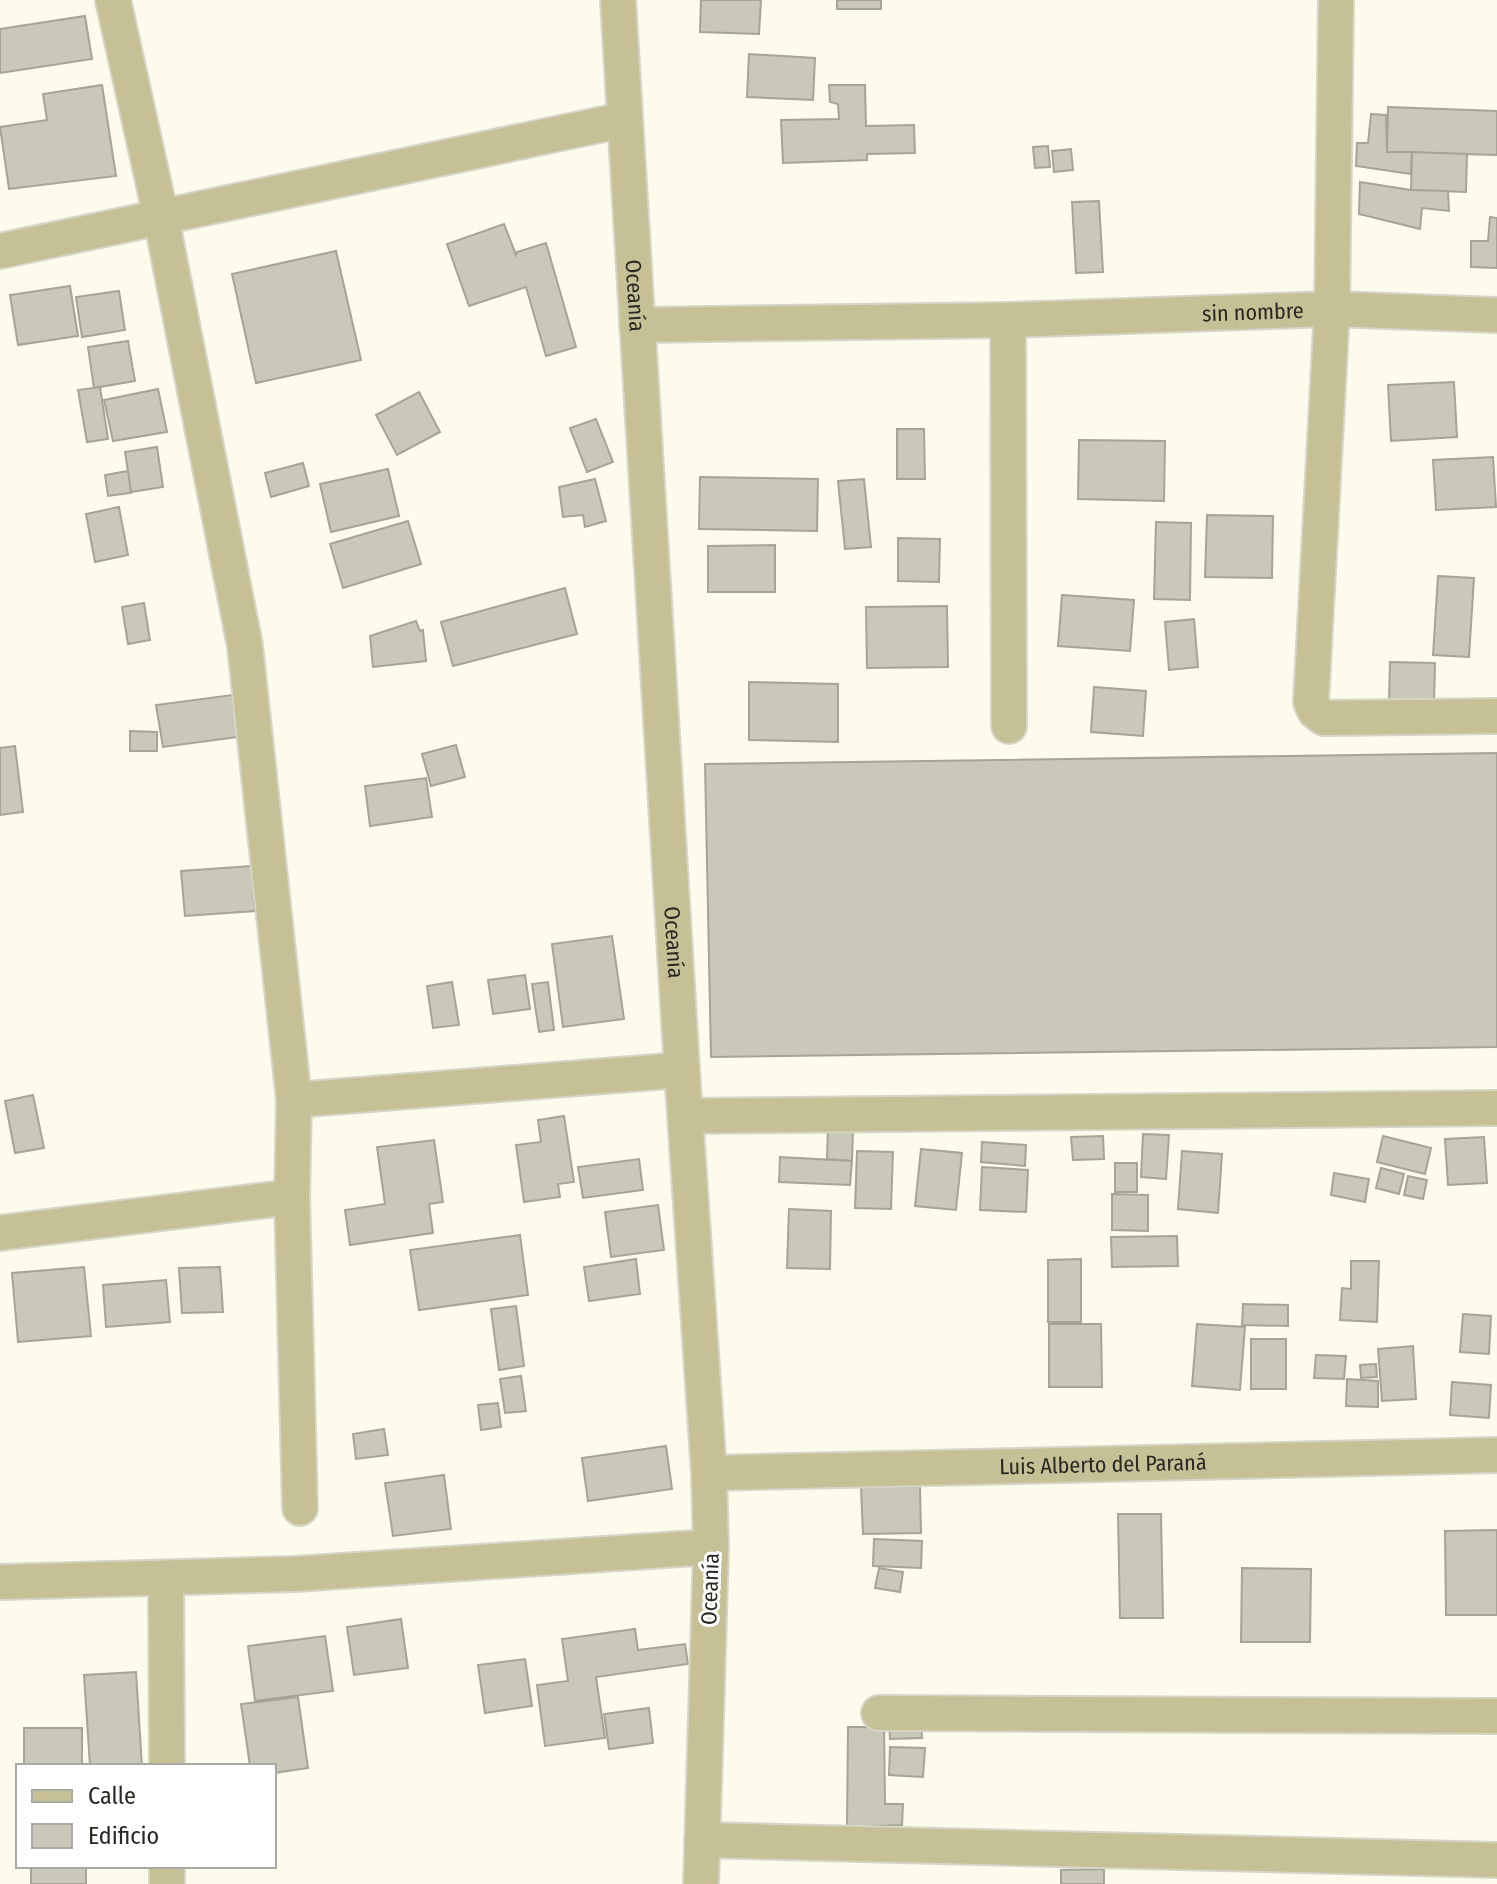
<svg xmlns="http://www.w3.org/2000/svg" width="1497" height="1884" font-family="'Fira Sans Condensed',sans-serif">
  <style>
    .building { fill: #cac8b9; stroke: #a5a495; stroke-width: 2 }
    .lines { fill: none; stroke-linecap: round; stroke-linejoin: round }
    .minor-casing { stroke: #d7d5c7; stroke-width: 38 }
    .minor { stroke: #c5c096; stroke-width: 34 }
    .labels { text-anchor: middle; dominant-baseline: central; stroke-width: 6; stroke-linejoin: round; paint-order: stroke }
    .street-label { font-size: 22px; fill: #282721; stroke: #fff }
  </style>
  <rect width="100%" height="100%" fill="#fdfbeb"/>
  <g class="building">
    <path d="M701,0H761L759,34L700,32Z"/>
    <rect x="837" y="0" width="44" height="9"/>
    <path d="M85,16L92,59L0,73V29Z"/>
    <path d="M749,54L815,58L813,100L747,97Z"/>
    <path d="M102,85L116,176L9,189L0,127L47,120L43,94Z"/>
    <path d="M829,85H865L866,126L914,125L915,153L867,154V160L783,163L781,120L839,119L838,104L830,102Z"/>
    <path d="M1388,107L1497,111V155L1387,152Z"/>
    <path d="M1371,114L1386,115L1387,152H1412L1411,174L1356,166L1357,143H1368Z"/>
    <path d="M1048,146L1050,167L1035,168L1033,147Z"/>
    <path d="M1071,149L1073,170L1054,172L1052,151Z"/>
    <path d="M1412,152L1467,154L1466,192L1411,190Z"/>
    <path d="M1360,182L1411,190L1448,191L1449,211L1422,208L1420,229L1359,214Z"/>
    <path d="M1099,201L1103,272L1076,273L1072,202Z"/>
    <path d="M1490,217L1497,218V268L1471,267V241H1488Z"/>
    <path d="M504,224L516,255L517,252L546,243L576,347L546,356L526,287L469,306L447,244Z"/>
    <path d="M336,251L361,360L256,383L232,274Z"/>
    <path d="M70,286L78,336L18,345L10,295Z"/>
    <path d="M119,291L125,330L82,337L76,297Z"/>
    <path d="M128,341L135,381L94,388L88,347Z"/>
    <path d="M1454,382L1457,437L1391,441L1388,385Z"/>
    <path d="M100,387L108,439L87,442L78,390Z"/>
    <path d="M158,389L167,432L113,441L104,400Z"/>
    <path d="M419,392L440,432L397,455L376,415Z"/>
    <path d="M596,419L613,462L587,472L570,428Z"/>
    <path d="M897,429H924L925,479H897Z"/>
    <path d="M1079,440L1165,441L1164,501L1078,499Z"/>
    <path d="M157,447L163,487L131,492L125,452Z"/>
    <path d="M1493,457L1496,507L1436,510L1433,460Z"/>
    <path d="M303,463L309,486L271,497L265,473Z"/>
    <path d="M388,469L399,516L331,532L320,484Z"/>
    <path d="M128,471L131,493L108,496L105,475Z"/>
    <path d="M700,477L818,479L817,531L699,529Z"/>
    <path d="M595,479L606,521L585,527L583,515L563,517L559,487Z"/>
    <path d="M864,479L871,547L845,549L838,481Z"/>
    <path d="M119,507L128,555L95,562L86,514Z"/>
    <path d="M1207,515L1273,516L1272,578L1205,577Z"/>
    <path d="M408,521L421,564L343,588L330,544Z"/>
    <path d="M1156,522L1191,523L1190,600L1154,599Z"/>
    <path d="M898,538L940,539L939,582L898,581Z"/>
    <path d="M775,545V592H708V546Z"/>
    <path d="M1438,576L1474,578L1469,657L1433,655Z"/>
    <path d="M565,588L577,634L453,666L441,622Z"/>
    <path d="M1062,595L1134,600L1130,651L1058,646Z"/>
    <path d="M144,603L150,640L128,644L122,607Z"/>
    <path d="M947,606L948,667L867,668L866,607Z"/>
    <path d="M1194,619L1198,667L1169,670L1165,622Z"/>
    <path d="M416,621L420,631L423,630L426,661L373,667L370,636Z"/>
    <path d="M1390,662L1435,663L1434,702L1389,701Z"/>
    <path d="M749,682L838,684V742L749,740Z"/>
    <path d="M1094,687L1146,691L1143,736L1091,732Z"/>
    <path d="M232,695L238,737L163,747L156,705Z"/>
    <path d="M130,731L157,732V751H130Z"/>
    <path d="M456,745L465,777L431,786L422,754Z"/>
    <path d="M15,746L23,812L0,815V748Z"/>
    <path d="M1497,753V1047L711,1057L705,764Z"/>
    <path d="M426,778L432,817L370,826L365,786Z"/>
    <path d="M251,866L255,911L185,916L181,871Z"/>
    <path d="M612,936L624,1019L563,1027L552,944Z"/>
    <path d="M525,975L530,1009L493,1014L488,980Z"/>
    <path d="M452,982L459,1025L433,1028L427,986Z"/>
    <path d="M548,982L554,1030L539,1032L532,984Z"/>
    <path d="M33,1095L44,1148L15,1153L5,1101Z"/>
    <path d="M564,1116L574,1182L558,1184L560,1197L524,1202L516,1145L541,1142L538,1120Z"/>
    <path d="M828,1127L853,1128L852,1161L827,1159Z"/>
    <path d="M1143,1134L1169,1135L1166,1179L1141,1177Z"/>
    <path d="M1103,1136L1104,1159L1073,1160L1071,1137Z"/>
    <path d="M1383,1136L1431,1148L1425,1174L1377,1162Z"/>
    <path d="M1484,1137L1487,1183L1448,1185L1445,1139Z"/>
    <path d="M434,1140L443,1202L429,1204L433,1233L350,1245L345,1210L385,1204L377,1147Z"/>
    <path d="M982,1142L1026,1145L1025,1166L981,1162Z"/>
    <path d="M921,1149L962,1153L956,1210L915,1206Z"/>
    <path d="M857,1151L893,1152L891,1209L855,1208Z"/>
    <path d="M1182,1151L1222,1154L1218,1213L1178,1209Z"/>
    <path d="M780,1157L852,1161L850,1185L779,1182Z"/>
    <path d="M639,1159L643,1190L583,1198L578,1167Z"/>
    <rect x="1115" y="1163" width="22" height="29"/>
    <path d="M982,1167L1028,1170L1026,1212L980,1210Z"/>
    <path d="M1381,1168L1404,1174L1399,1194L1376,1188Z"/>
    <path d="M1334,1173L1369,1179L1365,1202L1331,1195Z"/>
    <path d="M1408,1176L1427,1180L1423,1199L1404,1195Z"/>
    <path d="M1112,1194L1148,1195V1231L1112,1230Z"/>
    <path d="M658,1205L664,1250L611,1257L605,1212Z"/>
    <path d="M789,1209L831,1211L830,1269L787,1268Z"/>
    <path d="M520,1235L528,1295L419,1310L410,1250Z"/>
    <path d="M1177,1236L1178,1266L1112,1267L1111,1237Z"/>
    <path d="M636,1259L640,1294L589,1301L584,1267Z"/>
    <path d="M1081,1259V1322H1048V1260Z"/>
    <path d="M1351,1261H1379L1377,1322L1340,1320L1342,1288L1351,1289Z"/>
    <path d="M84,1267L91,1336L18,1342L12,1273Z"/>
    <path d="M220,1267L223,1312L182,1313L179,1268Z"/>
    <path d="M166,1280L170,1322L106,1327L103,1285Z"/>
    <path d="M1243,1304L1288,1305V1326L1242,1325Z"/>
    <path d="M516,1306L524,1366L499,1370L491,1309Z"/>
    <path d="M1463,1314L1491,1316L1489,1354L1460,1352Z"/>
    <path d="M1049,1324H1101L1102,1387H1049Z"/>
    <path d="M1197,1324L1245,1327L1240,1390L1192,1386Z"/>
    <rect x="1251" y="1339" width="35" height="50"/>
    <path d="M1413,1346L1416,1399L1382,1401L1378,1349Z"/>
    <path d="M1316,1355L1346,1356L1344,1379L1314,1378Z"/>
    <path d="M1376,1364L1377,1377L1361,1378L1360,1365Z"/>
    <path d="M521,1376L526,1411L505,1413L500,1379Z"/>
    <path d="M1347,1379L1378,1381V1407L1346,1406Z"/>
    <path d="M1452,1382L1491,1385L1489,1418L1450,1415Z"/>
    <path d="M498,1403L501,1427L481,1430L478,1405Z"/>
    <path d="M384,1429L388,1455L356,1459L353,1434Z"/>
    <path d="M666,1446L672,1489L588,1501L582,1458Z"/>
    <path d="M444,1475L451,1529L393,1536L385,1483Z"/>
    <path d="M920,1486L921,1533L863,1534L861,1487Z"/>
    <path d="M1118,1514H1161L1163,1618H1120Z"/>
    <path d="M1497,1530V1615H1446L1445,1531Z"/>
    <path d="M874,1539L922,1541L921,1568L873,1566Z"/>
    <path d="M879,1568L903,1572L900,1592L875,1588Z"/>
    <path d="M1242,1568L1311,1569L1310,1642H1241Z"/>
    <path d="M401,1619L408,1668L354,1675L347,1627Z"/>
    <path d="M635,1629L638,1650L685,1644L688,1664L596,1677L605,1738L545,1746L537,1685L568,1681L562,1639Z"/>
    <path d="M325,1636L333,1691L255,1701L248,1646Z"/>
    <path d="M525,1659L532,1706L485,1713L478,1665Z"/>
    <path d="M136,1672L142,1766H90L84,1675Z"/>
    <path d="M298,1697L308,1768L274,1773V1766H250L241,1704Z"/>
    <path d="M649,1708L653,1743L609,1749L604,1714Z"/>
    <path d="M921,1719L922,1738L890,1739L889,1720Z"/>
    <path d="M848,1727H884L885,1804H903L902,1825L847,1827Z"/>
    <rect x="24" y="1728" width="58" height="38"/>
    <path d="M890,1747L925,1748L923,1777L889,1775Z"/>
    <rect x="31" y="1868" width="55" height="16"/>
    <path d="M1104,1869V1884H1061V1870Z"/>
  </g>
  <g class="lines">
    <g class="minor-casing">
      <g id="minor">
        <path d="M113,0L161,217L245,646L294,1100L292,1197L300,1508"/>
        <path id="s1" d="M618,0L682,1070L709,1473L711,1547L701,1884"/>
        <path d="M1336,0L1332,309L1311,702L1315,711L1324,718L1497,716"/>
        <path d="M0,251L623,120"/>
        <path d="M1008,320L1009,726"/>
        <path id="s2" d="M637,325L1008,320L1332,309L1497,315"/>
        <path d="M294,1100L682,1070"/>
        <path d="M686,1116L1497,1108"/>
        <path d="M0,1233L292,1197"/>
        <path id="s3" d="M709,1473L1497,1455"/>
        <path d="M166,1578L167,1766"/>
        <path d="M0,1582L295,1574L711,1547"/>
        <path d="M879,1713L1497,1716"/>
        <path d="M702,1840L1497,1860"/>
        <path d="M167,1866V1884"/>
      </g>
    </g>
    <use href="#minor" class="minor"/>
  </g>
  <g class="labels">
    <g class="street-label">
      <text stroke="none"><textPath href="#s1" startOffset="296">Oceanía</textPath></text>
      <text stroke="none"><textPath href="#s2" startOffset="616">sin nombre</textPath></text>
      <text stroke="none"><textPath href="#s1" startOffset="944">Oceanía</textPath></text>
      <text stroke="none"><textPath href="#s3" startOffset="394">Luis Alberto del Paraná</textPath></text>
      <text transform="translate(710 1589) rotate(-88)">Oceanía</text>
    </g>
  </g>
  <rect x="16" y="1764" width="260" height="104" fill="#ffffff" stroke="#a9a9a6" stroke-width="2"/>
  <rect x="32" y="1790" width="40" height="12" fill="#c5c096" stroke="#a9a9a6" stroke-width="2"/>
  <text x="88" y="1804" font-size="24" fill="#282721">Calle</text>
  <rect x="32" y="1824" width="40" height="24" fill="#cac8b9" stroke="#a9a9a6" stroke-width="2"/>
  <text x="88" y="1844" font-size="24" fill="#282721">Edificio</text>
</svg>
